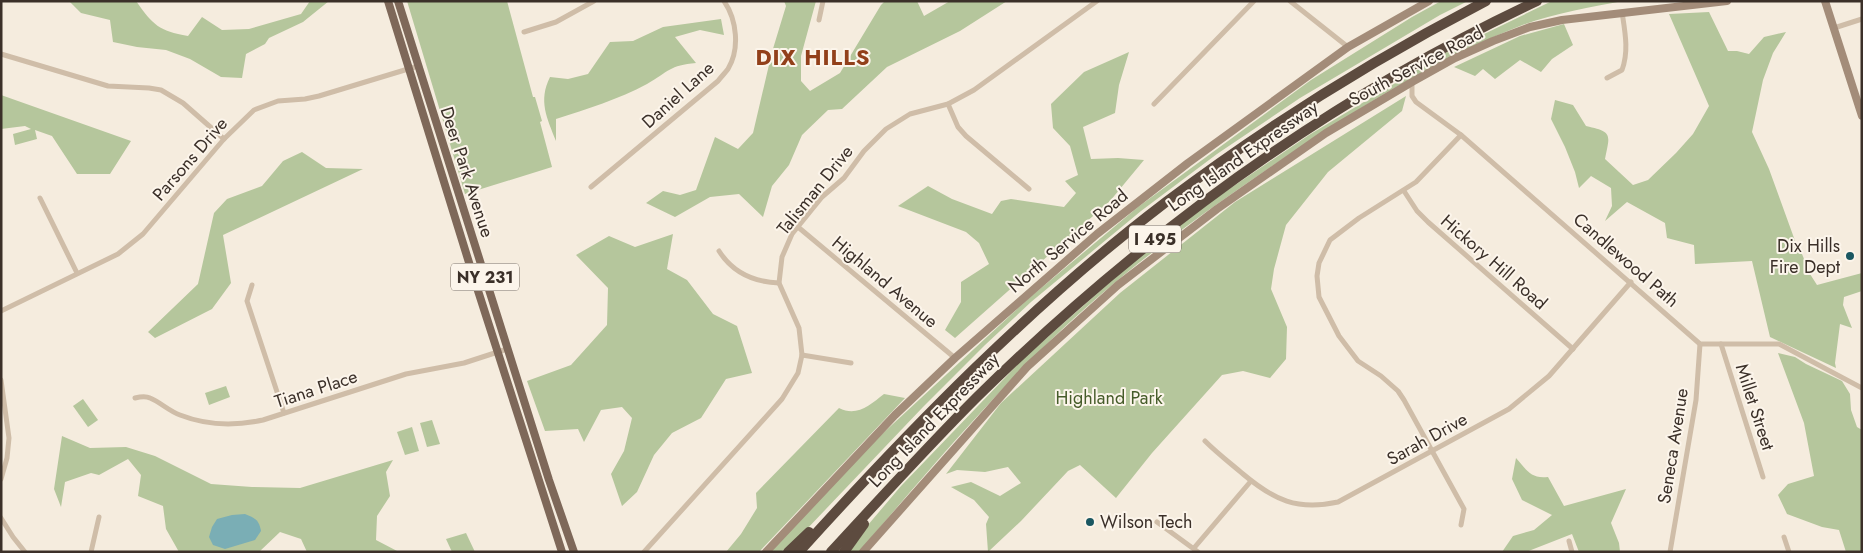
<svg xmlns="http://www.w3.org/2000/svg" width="1863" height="553" font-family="Jost,sans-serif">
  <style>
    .green { fill: #b5c69c }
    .water { fill: #7aaeb5 }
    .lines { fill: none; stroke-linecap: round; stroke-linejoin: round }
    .street { stroke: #cfbda8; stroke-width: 5 }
    .secondary { stroke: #a38c79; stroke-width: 8 }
    .primary { stroke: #7e6859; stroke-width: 8 }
    .highway { stroke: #5d4b3f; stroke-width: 10 }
    .poi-dot { fill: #1a5761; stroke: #fcf5eb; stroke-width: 2 }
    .labels { text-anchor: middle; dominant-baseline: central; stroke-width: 4; stroke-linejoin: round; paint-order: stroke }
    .shield { fill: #fcf5eb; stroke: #756b63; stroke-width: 1 }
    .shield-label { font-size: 16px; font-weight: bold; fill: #3b3029 }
    .street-label { font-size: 18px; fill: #3b3029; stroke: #fcf5eb }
    .poi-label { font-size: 18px; fill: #3b3029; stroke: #fcf5eb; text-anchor: end }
    .park-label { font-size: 18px; fill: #465c2a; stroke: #fcf5eb }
    .district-label { font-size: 22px; font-weight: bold; letter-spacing: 1px; fill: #92401a; stroke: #fcf5eb }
  </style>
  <rect width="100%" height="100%" fill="#f5ecde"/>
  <g class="green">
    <path d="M69,1H136C153,25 159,31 188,36L202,17L222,30L249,29L301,14L310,1H329L303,22L269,38L265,44L246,54L242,78L221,77L190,59L166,50L137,47L113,42L110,20L81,13Z"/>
    <path d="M407,1H507L533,97H535L542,121L540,122L552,167L465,194Z"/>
    <path d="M784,1H816L801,56V81L810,91L840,73L881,5L885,1H917L924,16L950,1H1007L960,31L887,67L842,109L828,110L802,135L789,165L772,186L763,217L739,194L710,197L675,217L646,203L663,191L680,195L696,190L715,137L738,149L753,133L772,52L786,6Z"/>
    <path d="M1441,1H1468L1440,15L1300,98L1217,154L1141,211L1031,302L985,345L923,407L806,530L781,552H770L867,448L1028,299L1138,207L1311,80L1412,17Z"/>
    <path d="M1552,1H1623C1591,7 1551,14 1520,26C1444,56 1373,99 1305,144C1216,203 1127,266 1050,341C982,407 920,480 859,552H848L862,532L901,486L1025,357L1141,255L1216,198L1309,135L1447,52Z"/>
    <path d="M1709,12L1728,51H1737L1749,54L1764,37L1786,32L1773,53L1763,80L1752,132L1769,169L1798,249H1800L1810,274L1817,285L1862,273V291L1844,297L1843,305L1852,328L1840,324L1835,363L1836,368L1770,337L1752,261L1695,264L1694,245L1667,238L1665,223L1627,202L1605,221L1612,206L1611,188L1591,176L1579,188L1575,172L1565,147L1551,119L1555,100L1573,105L1586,126C1613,132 1610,134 1605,159L1633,185L1648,180L1676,153L1693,134L1709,106L1669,14Z"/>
    <path d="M721,19L724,35L700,30L675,37L696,63C670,65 668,72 647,84C619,99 587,109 556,119V141C547,118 538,101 550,77L568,79L588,74L610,42L633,41L663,27Z"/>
    <path d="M1564,24L1573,45L1552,59L1541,72L1520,60L1495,79L1483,69L1475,76L1454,67L1520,36Z"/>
    <path d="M1129,52L1119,85L1115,113L1083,127L1091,159L1118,158L1144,160L1110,201L955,338L945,330L961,302V282L989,264L979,243L966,232L898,206L928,186L952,199L992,214L1001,201L1011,199L1064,207L1076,193L1065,181L1078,175L1070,146L1053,128L1051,104L1084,72Z"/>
    <path d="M1,95L131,141L110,174H77L52,136L35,130L37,139L15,145L13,134L31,129L25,126L1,129Z"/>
    <path d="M1406,96L1402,111L1328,172L1286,225L1274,269L1271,289L1287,327L1286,359L1270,378L1243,371L1222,375L1152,453L1116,498L1080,465L1068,471L1021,521L988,552L986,524L989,517L974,500L951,487L971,482L1000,496L1021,483L1008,467L985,472L957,470L946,474L1001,403L1120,293L1235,202Z"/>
    <path d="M302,152L326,168L363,169L223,235L231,283L212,309L155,338L148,332L198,284L214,213L227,199L262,186L283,161Z"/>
    <path d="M673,234L667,269L687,280L713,314L737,326L752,373L726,379L701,418L672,433L654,455L637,492L622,506L611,474L624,451L632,418L622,407L601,410L584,442L578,429L545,431L527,381L571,365L607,325L608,288L576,255L609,236L635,247Z"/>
    <path d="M1778,353L1795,357L1806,364L1842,381L1850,394L1851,410L1857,427L1862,430V552H1846L1839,530L1822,527L1787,514L1778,495L1788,484L1814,476L1804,423Z"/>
    <path d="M226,386L230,397L209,405L205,393Z"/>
    <path d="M884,394L905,398L759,552H726L741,534L757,508L756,493L839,408C857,417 870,405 884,394Z"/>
    <path d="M83,399L98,420L88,427L73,406Z"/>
    <path d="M432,420L440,444L427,447L420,423Z"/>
    <path d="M412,427L419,451L405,455L397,432Z"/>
    <path d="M62,436L90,448L126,447L155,456L211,484L252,487L300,488L393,460L386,472L390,496L377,516L376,540L399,552H307L301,539L280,532L259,552H179L166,529L163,506L138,496L141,475L128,459L99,475L91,473L65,482L61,507L54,489Z"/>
    <path d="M1516,458C1527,470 1530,479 1548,477L1564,506L1626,489L1611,523L1619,543L1620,552H1579L1572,534L1526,552H1502L1513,536L1534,530L1552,515L1522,500L1512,479Z"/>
    <path d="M466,533L475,552H452L446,539Z"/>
  </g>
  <path class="water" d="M245,514C255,518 259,520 261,531L255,540L225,549L213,545L209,537L212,527L217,519L232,515Z"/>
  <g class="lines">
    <g class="street">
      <path d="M1290,1L1348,47"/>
      <path d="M819,20L823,1"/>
      <path d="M1834,28L1862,19"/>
      <path d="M524,32L556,22L594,1"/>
      <path d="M1,54L108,86L149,88L161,90L183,103L224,139"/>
      <path d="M1607,78L1622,70C1629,51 1625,32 1622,12"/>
      <path d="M1412,82V96L1416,102L1461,135L1700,344H1779L1862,388"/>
      <path d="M948,104L958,127L966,136L1029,189"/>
      <path d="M1154,104L1254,1"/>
      <path d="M1461,135L1416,182L1359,218L1330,240L1319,263L1317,276L1319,297L1339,336L1358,361L1381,376L1398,391L1404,400L1464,509L1461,525"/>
      <path d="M591,187L718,81C721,77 725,73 728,69C740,49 737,20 724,1"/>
      <path d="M1404,191L1417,211L1428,222L1573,349"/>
      <path d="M40,198L77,273"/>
      <path d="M798,227L955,358"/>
      <path d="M719,251C733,273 753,282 779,283"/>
      <path d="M252,285L247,301L284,413"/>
      <path d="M1,311L118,254L143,234L224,139L254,110L278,101L305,99L319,96L418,66"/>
      <path d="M1721,344L1763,477"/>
      <path d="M802,355L851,363"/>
      <path d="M1,380L9,438L7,458L1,479"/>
      <path d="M135,398C139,397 146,396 150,398C160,402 169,411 180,415C208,426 235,426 263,420L406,374L464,363L507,349"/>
      <path d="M1205,441C1217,453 1230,463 1243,474C1274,500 1297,511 1338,502L1509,409L1549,376L1631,282"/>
      <path d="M1,518L13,537L25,552"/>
      <path d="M1157,522L1198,552"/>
      <path d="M1784,537L1789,552"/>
      <path d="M1569,541L1572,552"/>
      <path d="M1194,548L1251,481"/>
      <path d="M91,552L99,517"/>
      <path d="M644,552L782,399L798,373L802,355L799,328L779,283L782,257L792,234L822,197L844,178L864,151L886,129L910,114L948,104L974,90L1097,1"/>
      <path d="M1670,552L1696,400L1700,344"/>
    </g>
    <g class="secondary">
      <path d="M1825,1L1862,116"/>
      <path d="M766,552L895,415L955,358L1097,234L1188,163L1348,47L1429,1"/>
      <path d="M863,552L1027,367L1118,285L1217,209L1326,133L1412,82L1455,58L1493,41L1530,27L1562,20L1727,1"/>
    </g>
    <g class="primary">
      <path d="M388,1L471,269L562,552"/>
      <path d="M398,1L549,480L574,552"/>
    </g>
    <g class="highway">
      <path d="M788,552L809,532"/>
      <path d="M799,552C912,427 1032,304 1166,202C1267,126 1374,59 1486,1"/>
      <path d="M831,552C879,500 927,447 977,397C1141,236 1328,99 1537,1"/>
      <path d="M844,552L864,524"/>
    </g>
  </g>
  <g class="poi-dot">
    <circle cx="1850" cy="256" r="5"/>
    <circle cx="1090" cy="522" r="5"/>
  </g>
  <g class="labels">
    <g class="shield">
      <rect x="1129" y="225.5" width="52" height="27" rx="4"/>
      <rect x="451" y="263.5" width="68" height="27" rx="4"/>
    </g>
    <g class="shield-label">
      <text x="1155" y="239">I 495</text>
      <text x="485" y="277">NY 231</text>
    </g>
    <g class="street-label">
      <text transform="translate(1416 66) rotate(-28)">South Service Road</text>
      <text transform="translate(678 95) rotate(-42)">Daniel Lane</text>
      <text transform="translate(1243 156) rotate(-35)">Long Island Expressway</text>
      <text transform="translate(190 159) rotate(-49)">Parsons Drive</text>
      <text transform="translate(467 172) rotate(72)">Deer Park Avenue</text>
      <text transform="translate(815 190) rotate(-51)">Talisman Drive</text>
      <text transform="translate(1068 241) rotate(-40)">North Service Road</text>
      <text transform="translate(1626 260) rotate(41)">Candlewood Path</text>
      <text transform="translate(1494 262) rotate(41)">Hickory Hill Road</text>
      <text transform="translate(885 282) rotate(40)">Highland Avenue</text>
      <text transform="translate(316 389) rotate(-18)">Tiana Place</text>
      <text transform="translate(1755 407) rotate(72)">Millet Street</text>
      <text transform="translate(934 420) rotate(-46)">Long Island Expressway</text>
      <text transform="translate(1427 439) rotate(-29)">Sarah Drive</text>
      <text transform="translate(1673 446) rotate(-81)">Seneca Avenue</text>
    </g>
    <g class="poi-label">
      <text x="1840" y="246">Dix Hills<tspan x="1840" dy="21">Fire Dept</tspan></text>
      <text x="1100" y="522" text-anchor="start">Wilson Tech</text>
    </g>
    <g class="park-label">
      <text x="1109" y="398">Highland Park</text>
    </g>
    <g class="district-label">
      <text x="813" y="57">DIX HILLS</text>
    </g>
  </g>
  <rect width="1863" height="553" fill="none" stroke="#3b3029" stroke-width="5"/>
</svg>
